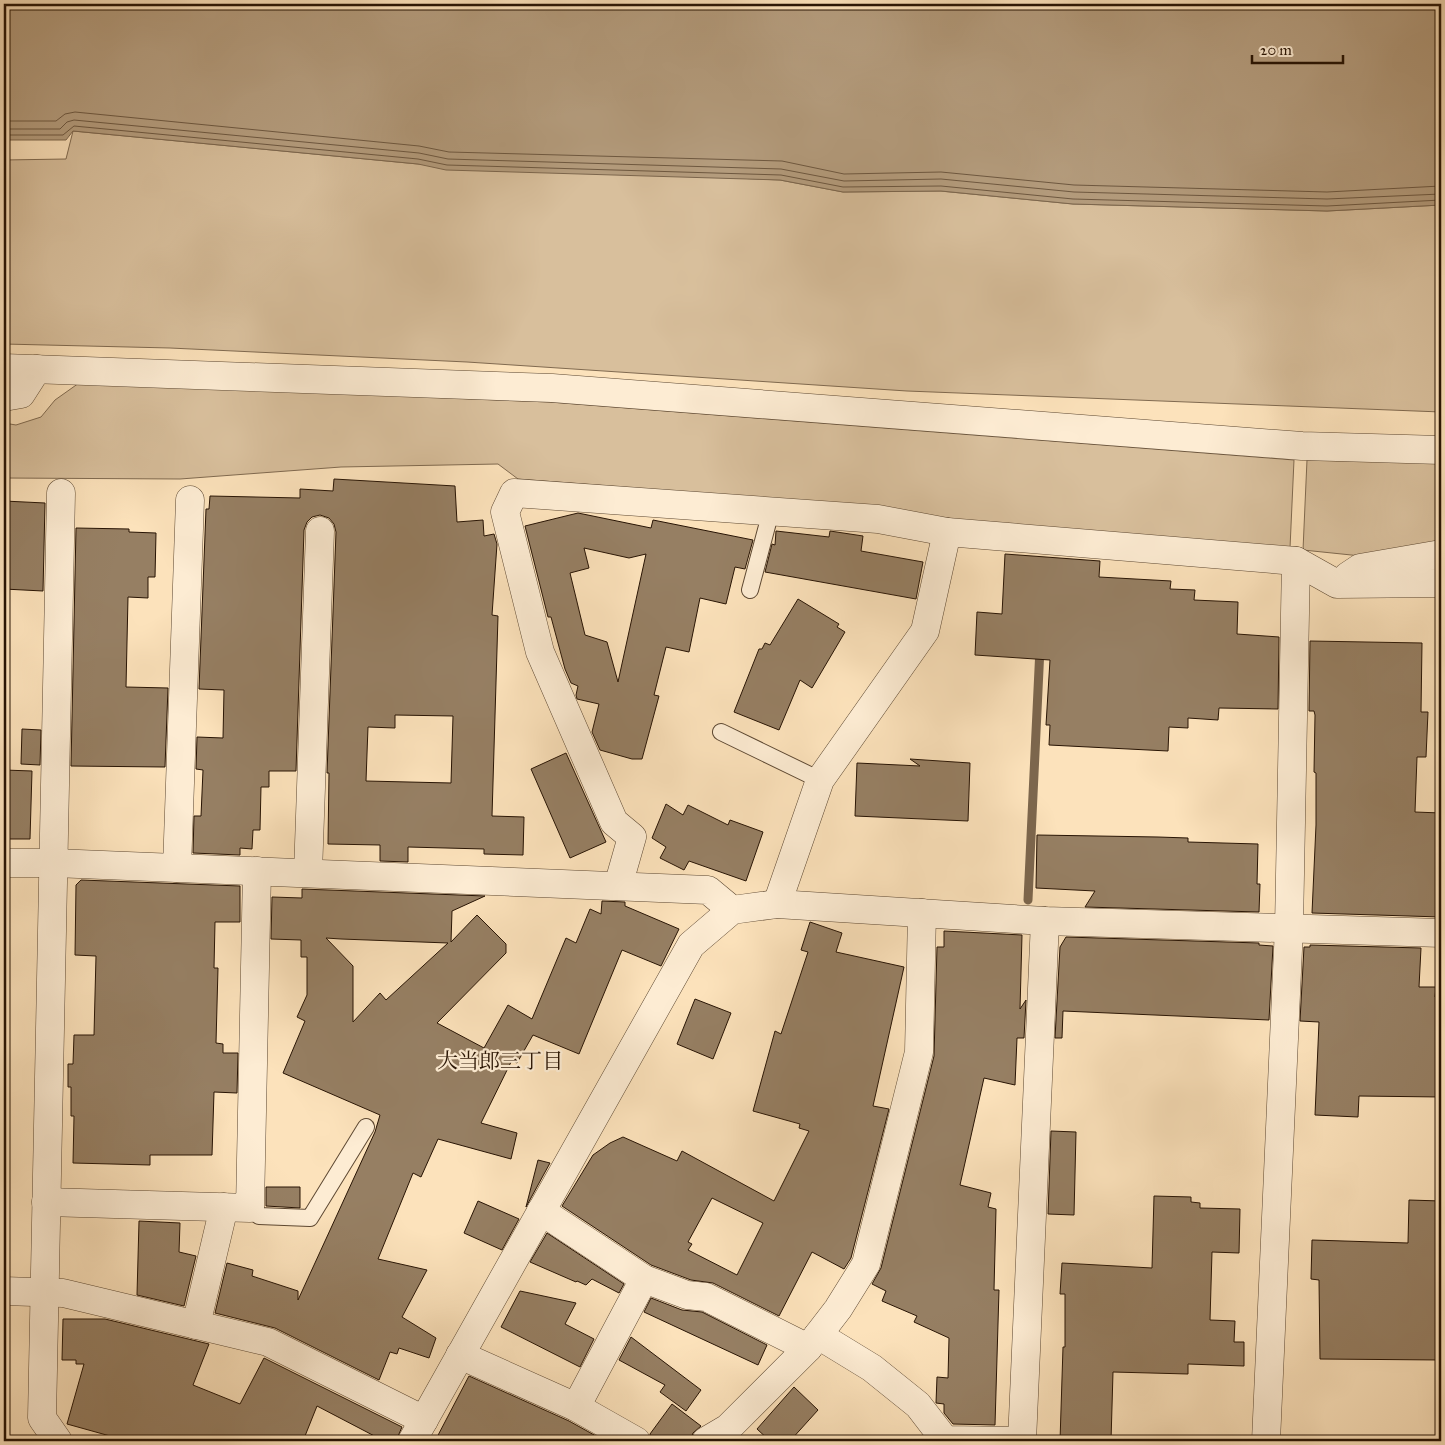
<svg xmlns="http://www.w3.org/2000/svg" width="1445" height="1445" font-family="'IM FELL Great Primer','Noto Serif JP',serif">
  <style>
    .green { fill: #d8bf9c; stroke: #806a50 }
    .water { fill: #b49c7d; stroke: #7c664d }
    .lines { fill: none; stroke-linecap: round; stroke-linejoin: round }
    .shore { stroke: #6e5840; stroke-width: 1 }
    .stream { stroke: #7c664d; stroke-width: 9 }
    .building { fill: #967f63; stroke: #281404; fill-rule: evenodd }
    .service-casing { stroke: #5d4832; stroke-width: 18 }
    .minor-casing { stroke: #5d4832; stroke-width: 29 }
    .service { stroke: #fdecd3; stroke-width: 16 }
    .minor { stroke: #fdecd3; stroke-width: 28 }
    .labels { text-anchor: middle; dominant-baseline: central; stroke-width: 4.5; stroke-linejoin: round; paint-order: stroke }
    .neighbourhood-label { font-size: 21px; fill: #281404; stroke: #fdecd3 }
  </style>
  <rect width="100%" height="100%" fill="#fce2bb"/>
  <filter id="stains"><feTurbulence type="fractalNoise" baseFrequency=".004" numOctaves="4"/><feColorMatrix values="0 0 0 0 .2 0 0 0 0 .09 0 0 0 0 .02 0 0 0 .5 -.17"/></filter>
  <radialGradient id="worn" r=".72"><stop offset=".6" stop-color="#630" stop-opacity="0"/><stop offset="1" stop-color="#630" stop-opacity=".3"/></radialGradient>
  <g class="green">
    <path d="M73,131L418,164L780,180L843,192L940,191L1073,204L1327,211L1441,205V412L907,391L467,362L170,348L4,344V160L66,159Z"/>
    <path d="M79,383L549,402L1294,460L1290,548L949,520L880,507L518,479L498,464L341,467L180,479L4,478V423L16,425L41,417L55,400Z"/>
    <path d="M1307,460L1441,463V544L1361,556L1303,550Z"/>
  </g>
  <path class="water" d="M4,4H1441V205L1327,211L1073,204L941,191L843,192L780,180L446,170L418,164L73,131L66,140H4Z"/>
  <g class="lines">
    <g class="shore">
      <path d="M4,121H56L65,114L75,112L419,146L449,152L782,161L844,174L941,172L1074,185L1327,192L1441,186"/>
      <path d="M4,129H60L67,122L74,120L419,153L448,159L781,169L844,181L941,179L1074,192L1327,199L1441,194"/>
      <path d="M4,135H63L74,126L418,159L447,165L781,175L843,187L941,186L1073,199L1327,206L1441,200"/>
    </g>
    <path class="stream" d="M1028,900L1040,648"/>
  </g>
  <g class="building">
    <path d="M334,479L455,486L457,522L483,520L484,536L494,534L497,544L492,615L498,616L492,816L524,817L523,855L484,854V849L408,847V862L380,861V845L328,844L329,773H327L336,532L334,524L329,518L320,515L312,517L307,522L304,530L296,771H269V787H261L260,830H253L252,849L240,848V855L193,853L194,816H201L203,770L196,769L197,737L223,738L224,690L199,689L206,509H209L210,496L300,498V489L333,491ZM395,715L453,716L451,783L366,781L368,727L395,728Z"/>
    <path d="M4,501L45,503L43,591L4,589Z"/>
    <path d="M578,513L651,528L653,520L753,540L745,569L735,567L726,604L700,598L689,652L666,647L654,695L659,696L642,759H632L600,750L592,732L599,704L577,699L576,695L578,686L571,683L565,669L551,617H548L525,526ZM584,548L629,558L646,554L618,682L607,642L585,635L570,573L589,568Z"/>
    <path d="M76,528L129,529V532L156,533L155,577H148V598L128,597L126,687L168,688L165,767L71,766Z"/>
    <path d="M776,531L829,537L830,531L863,536L861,551L923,562L916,599L765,572L772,544L775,545Z"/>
    <path d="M1005,554L1100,561L1099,577L1171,581L1170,589L1195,590L1194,600L1238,602L1237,634L1279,637L1278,709L1219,708L1218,720L1188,718V728L1169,727L1168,751L1049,745L1050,725H1046L1050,660L975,655L977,612L1002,614Z"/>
    <path d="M798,599L839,624L837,627L845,632L812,688L800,680L779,730L734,712L759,649H762L765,643L770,645Z"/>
    <path d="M1310,641L1422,643L1421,712H1428L1426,757H1417L1415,812L1441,813V917L1312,913L1316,825V773L1314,772L1315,715L1314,711H1309Z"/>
    <path d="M22,729L41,730L40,765L21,764Z"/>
    <path d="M566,753L606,842L570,858L531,769Z"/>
    <path d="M910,759L970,763L968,821L855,816L857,763L920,766Z"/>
    <path d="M4,770L32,771L30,839H4Z"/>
    <path d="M666,804L683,815L688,805L728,825L730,820L763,832L746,881L689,861L684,870L660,858L666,847L652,838Z"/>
    <path d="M1037,835L1158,837L1188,838V842L1258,844L1257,884H1260L1259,912L1085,907L1095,891L1036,888Z"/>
    <path d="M81,880L240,886V922H215L214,968H218L216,1043L223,1044V1053H238L237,1093L214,1092L212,1155H150V1165L73,1163L74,1116H71V1087H68V1064H73L74,1035H94L96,956L75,955L76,885Z"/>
    <path d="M302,889L485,896L452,911L451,942L477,915L506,944V953L437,1023L484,1048L508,1005L532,1019L566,938L576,943L590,909L601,914L602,901L625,902V906L679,929L661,966L622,950L579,1054L533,1035L517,1063L512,1060L481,1123L517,1133L511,1159L438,1139L421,1177L413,1173L378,1259L427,1270L402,1317L436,1338L429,1358L399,1348L397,1354L390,1352L379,1380L275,1328L215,1313L227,1263L253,1270L252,1276L298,1291V1300L375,1132L380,1115L283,1073L305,1021L297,1017L307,995V957H301V940L271,939L272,897L302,898ZM326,938L341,939L448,943L386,1000L380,993L353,1022V966Z"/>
    <path d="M810,922L842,933L836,952L904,967L873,1106L889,1109L851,1258L844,1269L812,1252L779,1316L713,1283L691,1280L651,1265L562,1206L593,1155L610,1143L623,1137L677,1161L682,1151L774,1201L809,1131L799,1128L800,1124L753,1111L775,1031L781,1034L808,952L801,950ZM712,1198L763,1223L737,1275L688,1250L692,1244L688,1242Z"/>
    <path d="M944,931L1022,935L1020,1009L1026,1000L1024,1038H1017L1015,1085L984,1078L960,1185L991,1193L988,1207L996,1209L994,1290H999L995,1425L953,1424L944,1413V1404L936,1403L937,1377L948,1378L949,1338L914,1322L917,1316L882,1301L886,1291L872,1284L881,1268L934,1056L937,947H944Z"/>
    <path d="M1066,937L1259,943V945L1273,946L1269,1020L1063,1011L1062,1038H1055L1060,947Z"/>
    <path d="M1310,945L1421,948L1419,987H1436L1435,997H1441V1097L1359,1096L1358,1117L1315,1115L1319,1022L1300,1021L1304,947H1310Z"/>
    <path d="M695,999L731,1013L713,1059L677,1044Z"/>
    <path d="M1051,1131L1076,1132L1074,1215L1048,1214Z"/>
    <path d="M538,1160L550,1163L526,1207Z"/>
    <path d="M266,1187H300V1208L266,1206Z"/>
    <path d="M1154,1196L1191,1197V1202L1200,1203V1208L1240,1209L1239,1253L1212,1252L1210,1320L1235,1321L1234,1342H1244V1366L1188,1364V1374L1113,1372L1111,1441H1060L1063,1347H1065V1294H1060L1062,1263L1152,1268Z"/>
    <path d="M1409,1200L1441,1201V1360L1320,1359L1319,1280L1311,1279L1312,1240L1408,1243Z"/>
    <path d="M478,1201L519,1219L502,1250L464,1233Z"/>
    <path d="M139,1221L180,1223L179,1252L196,1256L184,1306L137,1295Z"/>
    <path d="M547,1233L624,1284L619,1293L592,1279L586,1285L577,1281L576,1282L530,1262Z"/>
    <path d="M520,1291L576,1303L565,1324L594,1339L580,1367L501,1327Z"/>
    <path d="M651,1298L682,1310L702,1312L767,1345L758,1365L644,1312Z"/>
    <path d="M63,1319H105L209,1344L193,1385L240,1404L264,1358L402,1427L396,1441H384L317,1406L303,1441H128L67,1424L84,1364H76V1360H62Z"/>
    <path d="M631,1337L701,1390L686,1411L660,1392L665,1385L619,1360Z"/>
    <path d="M469,1376L569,1421L605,1441H435Z"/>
    <path d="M794,1387L818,1410L790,1441H770L757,1429Z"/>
    <path d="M672,1404L701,1426L693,1433L690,1441H652L650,1434Z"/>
  </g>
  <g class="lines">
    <g class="service-casing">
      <g id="service">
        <path d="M750,590L771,511"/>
        <path d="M721,732L820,780"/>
        <path d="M250,1208L259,1216L310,1218L366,1127"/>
      </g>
    </g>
    <g class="minor-casing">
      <g id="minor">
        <path d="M4,368L552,388L1302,446L1441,450"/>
        <path d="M4,397L21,394L37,369"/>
        <path d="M1348,576L1360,568L1441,554"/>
        <path d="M4,863H54L708,890L732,910"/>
        <path d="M177,868L190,500"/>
        <path d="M308,873L320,531"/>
        <path d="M618,886L632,837L614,822L540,652L505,512L514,493L878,519L947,532"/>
        <path d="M777,904L820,780L925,631L947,532L1296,561L1337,584L1441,583"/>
        <path d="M46,1202L250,1208L257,871"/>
        <path d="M541,1211L644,1279L687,1295L706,1297L808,1348"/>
        <path d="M4,1291L63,1293L268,1342L424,1420"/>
        <path d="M196,1325L224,1207"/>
        <path d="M818,1335L872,1368L918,1405L945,1440L1022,1441"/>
        <path d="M460,1355L576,1407L636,1441"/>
        <path d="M576,1407L644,1279"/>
        <path d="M58,1441L42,1418L61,493"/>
        <path d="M412,1441L691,945L732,910L777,904L1045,921L1441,933"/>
        <path d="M706,1441L728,1428L808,1348L838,1309L866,1264L919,1052L922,913"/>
        <path d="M1022,1441L1045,921"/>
        <path d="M1266,1441L1289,927L1296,561"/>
      </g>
    </g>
    <use href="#service" class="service"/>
    <use href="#minor" class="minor"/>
  </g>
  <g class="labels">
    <g class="neighbourhood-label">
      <text x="500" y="1061">大当郎三丁目</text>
    </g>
  </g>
  <rect width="1445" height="1445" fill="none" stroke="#fce2bb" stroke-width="20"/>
  <rect x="5" y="5" width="1435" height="1435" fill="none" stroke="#281404" stroke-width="2.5"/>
  <rect x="10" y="10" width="1425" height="1425" fill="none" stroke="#281404"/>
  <path d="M1252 55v8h91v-8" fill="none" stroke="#281404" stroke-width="2.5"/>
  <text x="1260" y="55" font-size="15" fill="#281404" stroke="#fdecd3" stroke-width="4" paint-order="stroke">20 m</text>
  <rect width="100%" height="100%" filter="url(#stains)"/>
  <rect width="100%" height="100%" fill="url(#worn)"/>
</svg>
